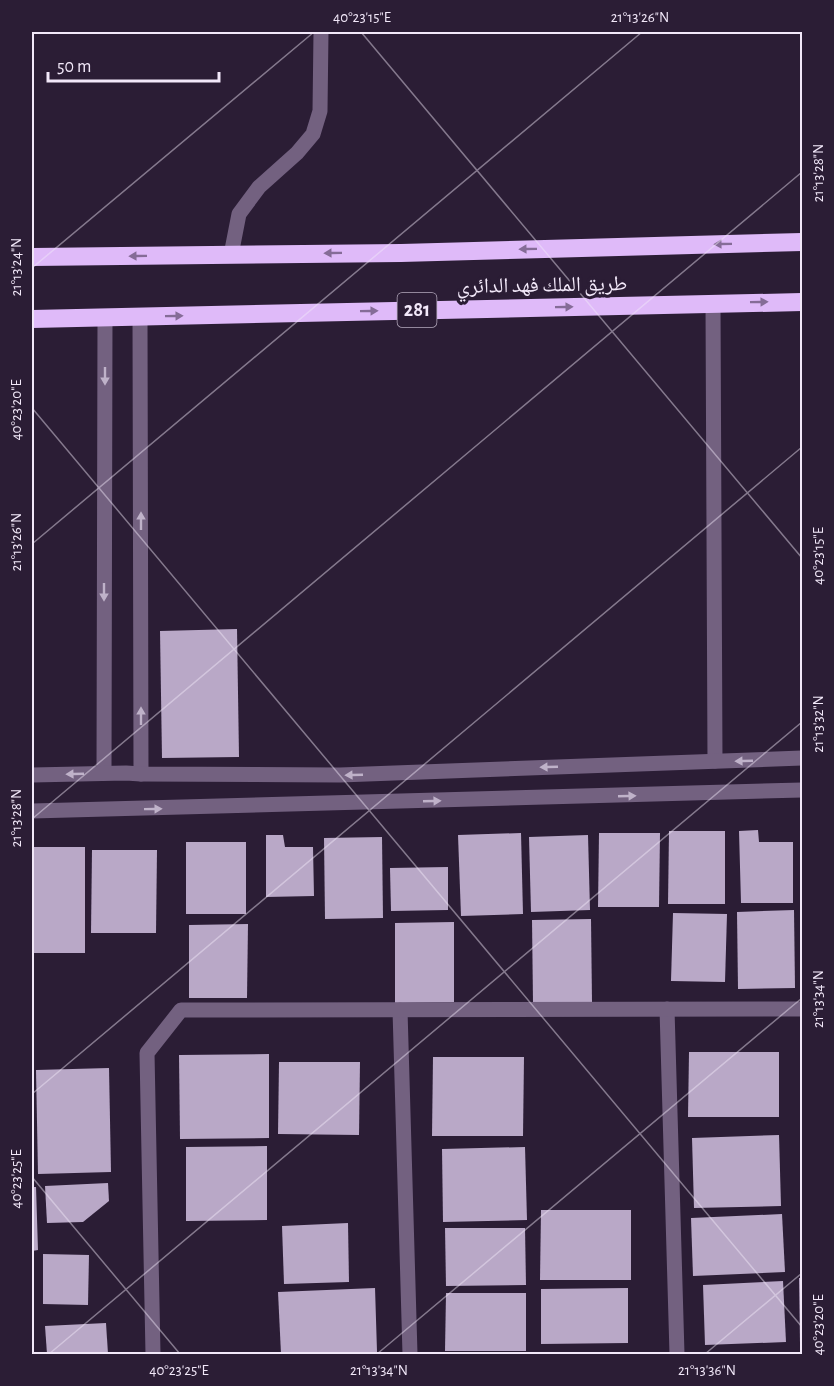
<svg xmlns="http://www.w3.org/2000/svg" width="834" height="1386" font-family="'Alegreya Sans','Noto Naskh Arabic',sans-serif">
  <style>
    .building { fill: #b9a8c7 }
    .lines { fill: none; stroke-linecap: round; stroke-linejoin: round }
    .minor { stroke: #736180; stroke-width: 15 }
    .highway { stroke: #dfbaf9; stroke-width: 18 }
    .oneway { fill: #856c97 }
    .oneway2 { fill: #bfb2c9 }
    .ticks { fill: none; stroke: #f2e8f9; stroke-width: 1.5; stroke-opacity: 0.45 }
    .labels { text-anchor: middle; dominant-baseline: central; stroke-width: 6; stroke-linejoin: round; paint-order: stroke }
    .shield { fill: #2b1d35; stroke: #b6abbe; stroke-width: 1.5 }
    .shield-label { font-size: 20px; font-weight: bold; fill: #f2e8f9 }
    .street-label { font-size: 21px; fill: #f2e8f9; stroke: #2b1d35 }
    .neatline { fill: none; stroke: #f2e8f9; stroke-width: 2 }
    .ticks-label { font-size: 15px; text-anchor: middle; fill: #f2e8f9 }
  </style>
  <rect width="100%" height="100%" fill="#2b1d35"/>
  <g class="building">
    <path d="M237,629L239,757L162,758L160,631Z"/>
    <path d="M758,830L759,842H793V903H741L739,831Z"/>
    <path d="M669,831H725V904H668Z"/>
    <path d="M521,833L523,914L461,916L458,835Z"/>
    <path d="M599,833H660L659,907H598Z"/>
    <path d="M266,835H283L285,847H313L314,896L266,897Z"/>
    <path d="M588,835L590,910L531,912L529,837Z"/>
    <path d="M382,837L383,918L325,919L324,838Z"/>
    <rect x="186" y="842" width="60" height="72"/>
    <rect x="32" y="847" width="53" height="106"/>
    <path d="M92,850H157L156,933H91Z"/>
    <path d="M448,867V910L391,911L390,868Z"/>
    <path d="M794,910L795,988L738,989L737,912Z"/>
    <path d="M673,913L727,914L725,982L671,981Z"/>
    <path d="M591,919L592,1002L533,1003L532,920Z"/>
    <path d="M454,922V1002L395,1003V923Z"/>
    <path d="M248,924L247,998H189V925Z"/>
    <path d="M689,1052H779V1117H688Z"/>
    <path d="M269,1054V1138L180,1139L179,1055Z"/>
    <path d="M433,1057H524L523,1136H432Z"/>
    <path d="M279,1062H360L359,1135L278,1134Z"/>
    <path d="M109,1068L111,1172L38,1174L36,1070Z"/>
    <path d="M779,1135L781,1206L694,1208L692,1138Z"/>
    <path d="M267,1146V1220L186,1221V1147Z"/>
    <path d="M525,1147L527,1220L443,1222L442,1149Z"/>
    <path d="M108,1183L109,1201L83,1222L47,1223L45,1186Z"/>
    <path d="M32,1187H36L38,1250L32,1251Z"/>
    <path d="M541,1210H631V1280H540Z"/>
    <path d="M782,1214L785,1272L693,1276L691,1218Z"/>
    <path d="M348,1223L349,1282L284,1284L282,1226Z"/>
    <path d="M445,1228H525L526,1285L446,1286Z"/>
    <path d="M43,1254L89,1255L88,1305L43,1304Z"/>
    <path d="M799,1278H802V1344H800Z"/>
    <path d="M783,1281L786,1342L705,1345L703,1285Z"/>
    <path d="M375,1288L377,1352L281,1354L278,1292Z"/>
    <path d="M628,1288V1343L541,1344V1289Z"/>
    <path d="M446,1293H526V1351H445Z"/>
    <path d="M106,1323L108,1354H47L45,1326Z"/>
  </g>
  <g class="lines">
    <g class="minor">
      <path d="M231,255L239,214L259,187L297,153L313,134L320,111L321,32"/>
      <path d="M713,303L715,761"/>
      <path d="M140,317L141,774"/>
      <path d="M104,773L105,317"/>
      <path d="M32,775L126,773L141,774L340,775L802,758"/>
      <path d="M32,811L802,790"/>
      <path d="M667,1009L677,1354"/>
      <path d="M400,1010L410,1354"/>
      <path d="M153,1354L147,1053L181,1010L802,1009"/>
    </g>
    <g class="highway">
      <path d="M32,257L401,253L802,242"/>
      <path d="M32,319L802,302"/>
    </g>
  </g>
  <defs><path id="oneway-solid" d="M-6-.8H1V-3.2L6.5 0L1 3.2V.8H-6Z" transform="scale(1.5)"/></defs>
  <g class="oneway">
    <use href="#oneway-solid" transform="translate(723 244) rotate(179)"/>
    <use href="#oneway-solid" transform="translate(528 249) rotate(179)"/>
    <use href="#oneway-solid" transform="translate(333 253) rotate(179)"/>
    <use href="#oneway-solid" transform="translate(138 256) rotate(179)"/>
    <use href="#oneway-solid" transform="translate(759 302) rotate(-1)"/>
    <use href="#oneway-solid" transform="translate(564 307) rotate(-1)"/>
    <use href="#oneway-solid" transform="translate(369 311) rotate(-1)"/>
    <use href="#oneway-solid" transform="translate(174 316) rotate(-1)"/>
  </g>
  <g class="oneway2">
    <use href="#oneway-solid" transform="translate(105 376) rotate(90)"/>
    <use href="#oneway-solid" transform="translate(141 521) rotate(-90)"/>
    <use href="#oneway-solid" transform="translate(104 592) rotate(90)"/>
    <use href="#oneway-solid" transform="translate(141 716) rotate(-90)"/>
    <use href="#oneway-solid" transform="translate(744 761) rotate(178)"/>
    <use href="#oneway-solid" transform="translate(549 767) rotate(178)"/>
    <use href="#oneway-solid" transform="translate(75 774) rotate(178)"/>
    <use href="#oneway-solid" transform="translate(354 775) rotate(178)"/>
    <use href="#oneway-solid" transform="translate(627 796) rotate(-2)"/>
    <use href="#oneway-solid" transform="translate(432 801) rotate(-2)"/>
    <use href="#oneway-solid" transform="translate(153 809) rotate(-1)"/>
  </g>
  <path class="ticks" d="M361,32L802,558M32,268L314,32M32,408L802,1327M32,544L642,32M32,819L802,172M32,1094L802,447M32,1177L180,1354M49,1354L802,722M377,1354L802,998M705,1354L802,1273"/>
  <g class="labels">
    <rect class="shield" x="397.5" y="293" width="39" height="34" rx="4.5"/>
    <g class="shield-label">
      <text x="417" y="310">281</text>
    </g>
    <g class="street-label">
      <text transform="translate(542 285) rotate(-1)">طريق الملك فهد الدائري</text>
    </g>
  </g>
  <rect width="834" height="1386" fill="none" stroke="#2b1d35" stroke-width="66"/>
  <path d="M48 72v9h171v-9" fill="none" stroke="#f2e8f9" stroke-width="3"/>
  <text x="57" y="72" font-size="18" fill="#f2e8f9" stroke="#2b1d35" stroke-width="4.5" paint-order="stroke">50 m</text>
  <rect x="33" y="33" width="768" height="1320" class="neatline"/>
  <g class="ticks-label">
    <text x="362" y="22">40°23'15"E</text>
    <text x="640" y="22">21°13'26"N</text>
    <text transform="translate(818 173) rotate(-90)" y="5">21°13'28"N</text>
    <text transform="translate(16 267) rotate(-90)" y="5">21°13'24"N</text>
    <text transform="translate(16 410) rotate(-90)" y="5">40°23'20"E</text>
    <text transform="translate(16 542) rotate(-90)" y="5">21°13'26"N</text>
    <text transform="translate(818 556) rotate(-90)" y="5">40°23'15"E</text>
    <text transform="translate(818 724) rotate(-90)" y="5">21°13'32"N</text>
    <text transform="translate(16 818) rotate(-90)" y="5">21°13'28"N</text>
    <text transform="translate(818 999) rotate(-90)" y="5">21°13'34"N</text>
    <text transform="translate(16 1179) rotate(-90)" y="5">40°23'25"E</text>
    <text transform="translate(818 1325) rotate(-90)" y="5">40°23'20"E</text>
    <text x="179" y="1375">40°23'25"E</text>
    <text x="379" y="1375">21°13'34"N</text>
    <text x="707" y="1375">21°13'36"N</text>
  </g>
</svg>
